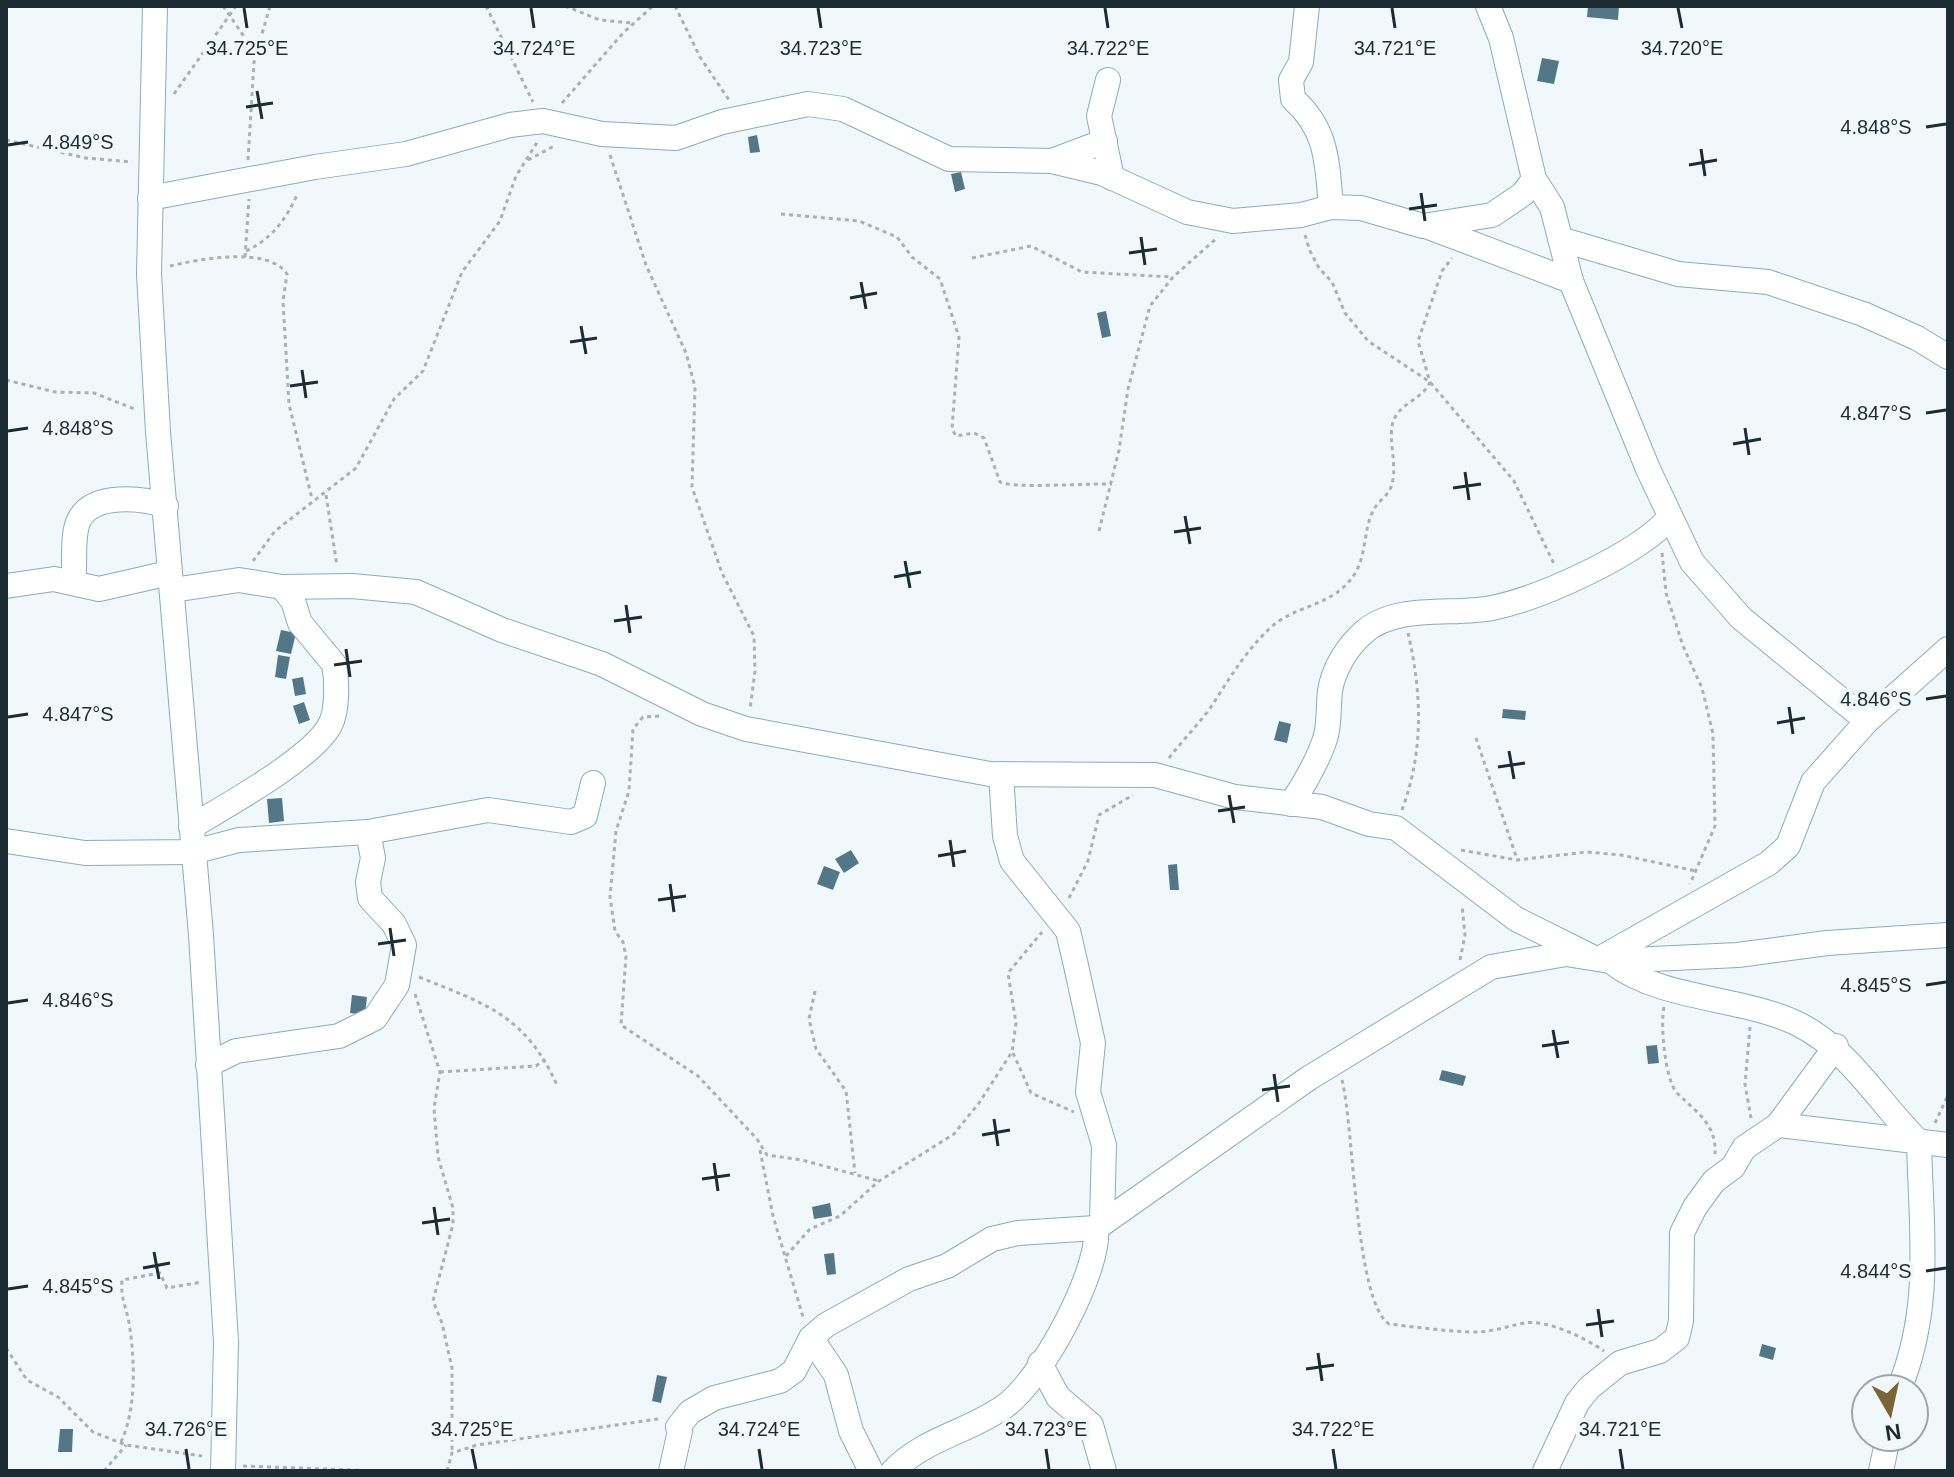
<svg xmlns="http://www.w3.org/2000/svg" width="1954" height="1477" font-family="Helvetica,sans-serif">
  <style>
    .building { fill: #547787 }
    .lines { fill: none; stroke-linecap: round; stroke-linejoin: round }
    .minor-casing { stroke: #88acbd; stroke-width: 26 }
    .path { stroke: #a7b1b6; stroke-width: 3; stroke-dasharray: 4 4; stroke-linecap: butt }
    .minor { stroke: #fff; stroke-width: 24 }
    .ticks { fill: none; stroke: #1d2c32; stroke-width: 3 }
    .ticks-label { font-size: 20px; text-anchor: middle; fill: #1d2c32; stroke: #f0f8fc; stroke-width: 8; stroke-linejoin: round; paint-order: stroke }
  </style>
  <rect width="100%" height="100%" fill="#f0f8fc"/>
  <g class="building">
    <path d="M1588,6H1619L1618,20L1587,17Z"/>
    <path d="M1542,58L1559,61L1554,84L1537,81Z"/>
    <path d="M757,135L760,152L750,153L748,137Z"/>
    <path d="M961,172L965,189L955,192L951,174Z"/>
    <path d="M1106,311L1111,336L1102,338L1097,313Z"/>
    <path d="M281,630L296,633L291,654L276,651Z"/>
    <path d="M278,655L290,657L286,679L275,677Z"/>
    <path d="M303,677L306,694L295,696L292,679Z"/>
    <path d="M304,702L310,720L299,724L293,706Z"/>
    <path d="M1503,709L1526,711L1525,720L1502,718Z"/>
    <path d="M1279,721L1291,724L1287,743L1274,740Z"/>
    <path d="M282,798L284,821L269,823L267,799Z"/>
    <path d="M851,850L859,863L844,873L835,859Z"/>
    <path d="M1177,864L1179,890H1170L1168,865Z"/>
    <path d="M824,866L840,872L833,890L817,884Z"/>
    <path d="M352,995L367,997L365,1015L350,1013Z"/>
    <path d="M1657,1045L1659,1063L1648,1064L1646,1046Z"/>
    <path d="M1442,1070L1466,1076L1463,1086L1439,1080Z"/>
    <path d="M830,1203L832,1216L814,1219L812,1207Z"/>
    <path d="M834,1253L836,1274L827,1275L824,1254Z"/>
    <path d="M1762,1344L1776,1348L1773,1360L1759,1356Z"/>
    <path d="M657,1375L667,1377L661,1403L652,1401Z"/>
    <path d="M60,1429H73L72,1452H58Z"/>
  </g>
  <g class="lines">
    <g class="minor-casing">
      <g id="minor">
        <path d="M155,6L149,274L158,432L201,935L226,1342L223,1471"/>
        <path d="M1307,6L1301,62L1291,80L1293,99C1328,130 1327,163 1331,207"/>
        <path d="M1488,6L1501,38L1534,179L1552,207L1571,281L1648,469L1692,562L1741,618L1867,721"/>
        <path d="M1108,80L1099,116L1112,178"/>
        <path d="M1052,161L1105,141"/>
        <path d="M150,198L315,167L406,154L510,125L543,121L602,134L676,138L722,122L808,104L843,109L949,159L1052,161L1102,173L1187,212L1233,221L1301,215L1331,207L1361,208L1423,226L1492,215L1523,194L1534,179"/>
        <path d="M1426,226L1571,281"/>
        <path d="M1560,239L1678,274L1768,282L1863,314L1917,338L1948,357"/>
        <path d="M73,582C76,564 71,536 79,520C93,492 143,498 166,506"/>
        <path d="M6,586L54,579L99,589L169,573"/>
        <path d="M173,590L239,580L282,587L352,586L416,592L502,630L602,664L702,714L746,729L990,774L1155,775L1235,797L1322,807L1369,824L1396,828L1516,919L1590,956"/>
        <path d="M1291,804C1305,783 1317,763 1325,739C1330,724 1328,706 1330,691C1333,670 1347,647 1363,633C1395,603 1453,616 1492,608C1541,598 1639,554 1670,517"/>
        <path d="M191,827C224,807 313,758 330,725C338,710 337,680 334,664L300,623L293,601L282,587"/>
        <path d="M6,841L85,853L193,852L239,840L368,832L488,810L571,822L585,816L593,783"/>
        <path d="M1601,958L1769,863L1788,846L1813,782L1867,721L1948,649"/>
        <path d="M1613,963C1661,1000 1743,997 1798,1024C1849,1049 1879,1103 1919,1142C1921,1229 1933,1307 1899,1389"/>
        <path d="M208,1065L236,1051L339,1036L375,1018L397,985L404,945L394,924L370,898L368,882L373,858L368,832"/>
        <path d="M1778,1125L1948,1145"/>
        <path d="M811,1338L836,1375L851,1431L871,1471"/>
        <path d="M1040,1363L1058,1397L1091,1425L1104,1471"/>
        <path d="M671,1471L680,1431L678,1427L690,1412L714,1398L780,1381L794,1371L811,1338L826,1325L909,1279L947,1266L992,1239L1018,1233L1096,1228L1309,1078L1491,967L1566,954L1610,961L1738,955L1827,943L1948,935"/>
        <path d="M893,1471C925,1438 969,1432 1005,1406C1040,1382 1101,1270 1096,1228L1102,1221L1104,1145L1088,1092L1093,1043L1075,961L1068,931L1012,861L1005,836L1001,774"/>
        <path d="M1545,1471L1577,1403L1589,1388L1620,1363L1660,1351L1677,1338L1681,1321L1682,1233L1695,1207L1714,1181L1733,1167L1744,1148L1778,1125L1836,1046"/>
        <path d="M1881,1471L1888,1437"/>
      </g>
    </g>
    <g class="path">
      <path d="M223,6L250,45L253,59"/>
      <path d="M486,6L533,102"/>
      <path d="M565,6L600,20L633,23"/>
      <path d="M675,6L700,57L729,100"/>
      <path d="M174,94L236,6"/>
      <path d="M562,103L623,33L653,6"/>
      <path d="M6,140L86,158L132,162"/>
      <path d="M610,155L646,265L686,353L695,387L692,487L722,573L754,636L755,671L750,710"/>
      <path d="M248,160L254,62L270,6"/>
      <path d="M528,160L556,145"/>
      <path d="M781,214L859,221L897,237L912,257L940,279L959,337L952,429L956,436L974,433L984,438L1000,482C1012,489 1090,483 1112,484"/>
      <path d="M1305,235L1310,251L1319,268L1332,282L1345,313L1368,341L1430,382L1514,481L1555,566"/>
      <path d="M246,251C273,238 286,219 298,193"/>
      <path d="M245,257L249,199"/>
      <path d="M972,258L1031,246L1082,272L1172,277"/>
      <path d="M170,266C199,259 269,246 287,274L283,301L289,404L312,499"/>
      <path d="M6,380L55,392L94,393L137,410"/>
      <path d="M326,495L337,566"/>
      <path d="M1099,531L1119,450L1128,389L1150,306L1173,277L1218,237"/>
      <path d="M1662,553L1666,593L1683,646L1702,688L1713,734L1715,826L1690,884"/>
      <path d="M253,561L275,531L356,468L394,399L423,371L462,272L500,221L516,176L538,141"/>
      <path d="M659,716L643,717L633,729L629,791L616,831L610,897L615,931L623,942L626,956L621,1025L698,1076L757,1139L767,1155L802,1160L879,1181"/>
      <path d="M1476,738L1517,859"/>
      <path d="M1169,758C1182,741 1198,725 1211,707C1229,679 1245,652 1269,629C1295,604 1333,607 1354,575C1367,555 1363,531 1373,511C1377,502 1388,496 1391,487C1398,468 1389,445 1392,426C1396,403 1422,401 1430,382L1418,341L1442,271L1452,258"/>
      <path d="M1402,810C1424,750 1422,694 1408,633"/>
      <path d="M1461,850L1517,860L1587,852L1621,855L1696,871"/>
      <path d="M1069,898L1088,861L1099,815L1133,795"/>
      <path d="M1460,960L1465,935L1462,905"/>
      <path d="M419,977C486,1004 525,1015 557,1085"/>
      <path d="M815,991L809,1019L816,1049L846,1091L855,1173"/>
      <path d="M415,994L440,1072L434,1108L438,1157L453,1208V1224L433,1301L442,1323L452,1368V1453"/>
      <path d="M1664,1007C1660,1024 1665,1080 1677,1093C1695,1111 1717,1124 1715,1154"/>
      <path d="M1750,1027L1745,1084L1751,1118"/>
      <path d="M1013,1053L1031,1093L1074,1112"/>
      <path d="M440,1072L536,1066L545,1059"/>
      <path d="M1342,1080C1354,1126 1355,1302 1389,1324C1416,1327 1443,1331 1469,1332C1490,1333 1504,1327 1524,1323C1547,1319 1585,1338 1604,1351"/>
      <path d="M1935,1123L1948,1095"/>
      <path d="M760,1150L773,1216L803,1317"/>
      <path d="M786,1256L810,1229L840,1216L879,1181L954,1134L979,1103L1012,1052L1016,1023L1008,973L1042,932"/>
      <path d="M6,1348L27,1380L58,1397L93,1432L126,1445L202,1456"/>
      <path d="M121,1442C136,1410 135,1364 130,1329C128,1311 120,1299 122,1280L160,1273L167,1288L202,1282"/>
      <path d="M243,1466L378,1471"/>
      <path d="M104,1471L126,1445"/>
      <path d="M447,1471L452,1453L477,1445L658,1419"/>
    </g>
    <use href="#minor" class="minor"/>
  </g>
  <path class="ticks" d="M244,8L247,28M531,8L534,28M818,8L821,28M1105,8L1108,28M1392,8L1395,28M1678,8L1682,28M257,91L262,119M246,107L273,103M1926,127L1946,124M8,145L28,142M1701,149L1705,176M1689,165L1717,160M1421,193L1425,221M1409,209L1437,205M1141,237L1145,265M1129,253L1157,249M861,282L866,309M850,298L877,293M581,326L586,354M570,342L597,338M302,370L306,398M290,386L318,382M1926,413L1946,410M1745,428L1749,455M8,431L28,428M1733,444L1761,439M1465,472L1469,500M1453,488L1481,484M1185,516L1190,544M1174,532L1201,528M905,561L910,588M894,577L921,572M626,605L630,633M614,621L642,617M346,649L350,677M334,665L362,661M1926,699L1946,696M1789,707L1793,734M8,717L28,714M1777,723L1805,718M1509,751L1514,779M1498,767L1525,763M1229,795L1234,823M1218,811L1245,807M950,840L954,867M938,856L966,851M670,884L674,912M658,900L686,896M390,928L394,956M378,944L406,940M1926,985L1946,982M8,1003L28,1000M1553,1030L1558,1058M1542,1046L1569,1042M1274,1074L1278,1102M1262,1090L1290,1086M994,1119L998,1146M982,1135L1010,1130M714,1163L718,1191M702,1179L730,1175M434,1207L438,1235M422,1223L450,1219M154,1252L159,1279M143,1268L170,1263M1926,1271L1946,1268M8,1289L28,1286M1598,1309L1602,1337M1586,1325L1614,1321M1318,1353L1322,1381M1306,1369L1334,1365M186,1449L189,1469M472,1449L476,1469M759,1449L762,1469M1046,1449L1049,1469M1333,1449L1336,1469M1620,1449L1623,1469"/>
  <g class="ticks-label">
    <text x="247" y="55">34.725°E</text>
    <text x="534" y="55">34.724°E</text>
    <text x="821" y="55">34.723°E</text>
    <text x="1108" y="55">34.722°E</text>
    <text x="1395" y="55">34.721°E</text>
    <text x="1682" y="55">34.720°E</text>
    <text x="1876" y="134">4.848°S</text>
    <text x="78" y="149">4.849°S</text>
    <text x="1876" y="420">4.847°S</text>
    <text x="78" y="435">4.848°S</text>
    <text x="1876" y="706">4.846°S</text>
    <text x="78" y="721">4.847°S</text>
    <text x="1876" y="992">4.845°S</text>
    <text x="78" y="1007">4.846°S</text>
    <text x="1876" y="1278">4.844°S</text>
    <text x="78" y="1293">4.845°S</text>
    <text x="186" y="1436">34.726°E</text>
    <text x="472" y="1436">34.725°E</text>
    <text x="759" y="1436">34.724°E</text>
    <text x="1046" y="1436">34.723°E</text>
    <text x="1333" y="1436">34.722°E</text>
    <text x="1620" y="1436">34.721°E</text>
  </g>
  <rect width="1954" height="1477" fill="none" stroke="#1d2c32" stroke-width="16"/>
  <g transform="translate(1890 1413) rotate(171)"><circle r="38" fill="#f0f8fc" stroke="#9ca6ab" stroke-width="2"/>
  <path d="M0-6L14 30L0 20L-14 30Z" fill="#7c6535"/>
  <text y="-12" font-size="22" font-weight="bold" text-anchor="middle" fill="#1d2c32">N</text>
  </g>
</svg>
